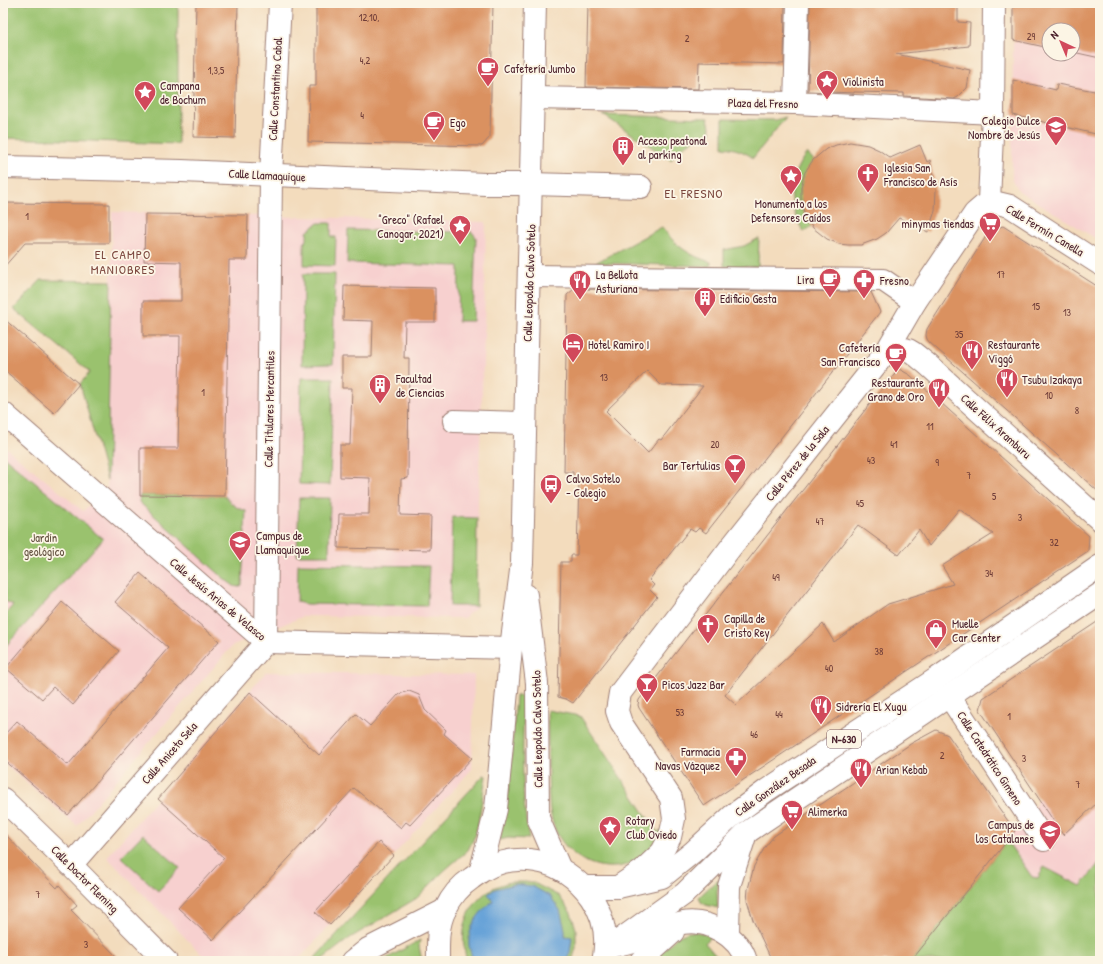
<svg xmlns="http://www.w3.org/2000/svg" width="1103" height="964" font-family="'Patrick Hand',sans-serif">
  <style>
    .built { fill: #f7d0cf }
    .green { fill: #9ac26e; stroke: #72704c }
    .water { fill: #67a3d8; stroke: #586182 }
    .building { fill: #da9160; fill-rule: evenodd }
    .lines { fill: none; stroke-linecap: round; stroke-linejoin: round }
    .minor-casing { stroke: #9e7e74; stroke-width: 24 }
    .highway-casing { stroke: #9e7e74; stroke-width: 24 }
    .minor { stroke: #fff; stroke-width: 22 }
    .highway { stroke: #fff; stroke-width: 22 }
    .labels { text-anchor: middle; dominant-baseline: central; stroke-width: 3.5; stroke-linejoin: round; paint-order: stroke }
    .number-label { font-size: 10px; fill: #6e3c38 }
    .shield { fill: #fcf5e5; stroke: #7f5f63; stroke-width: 1 }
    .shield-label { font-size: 11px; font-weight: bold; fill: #4a1f2b }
    .poi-label { font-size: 12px; fill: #4a1f2b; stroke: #fcf5e5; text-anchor: start }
    .street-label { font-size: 12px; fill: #4a1f2b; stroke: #fcf5e5 }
    .park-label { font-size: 12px; fill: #62503f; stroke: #fcf5e5 }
    .neighbourhood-label { font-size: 13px; letter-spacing: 1px; fill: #7c473e; stroke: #fcf5e5 }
  </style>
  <rect width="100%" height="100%" fill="#fcf5e5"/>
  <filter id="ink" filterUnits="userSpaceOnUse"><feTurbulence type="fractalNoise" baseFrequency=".025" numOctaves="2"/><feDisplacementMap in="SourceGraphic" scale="8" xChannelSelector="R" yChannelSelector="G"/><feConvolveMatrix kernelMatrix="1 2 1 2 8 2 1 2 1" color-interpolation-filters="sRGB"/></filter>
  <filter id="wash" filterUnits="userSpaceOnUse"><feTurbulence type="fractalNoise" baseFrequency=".012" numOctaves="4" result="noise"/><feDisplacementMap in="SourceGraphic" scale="16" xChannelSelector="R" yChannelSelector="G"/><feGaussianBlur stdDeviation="0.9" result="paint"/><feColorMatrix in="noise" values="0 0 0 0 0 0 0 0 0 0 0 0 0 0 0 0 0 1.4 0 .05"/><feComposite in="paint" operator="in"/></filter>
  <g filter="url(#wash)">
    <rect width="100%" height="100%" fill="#f3dcbd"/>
    <g class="built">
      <path d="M1013,42H1019L1049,48V54H1073V52L1100,58V241L1019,191L1012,179Z"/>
      <path d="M112,212L486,222L484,338L478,502L476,608L464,618L304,616L233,645L77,826L3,762V445L83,511L107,488Z"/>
      <path d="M266,672L474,675L472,769L297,961H208L107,857Z"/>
      <path d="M1100,741V961H911L1015,831L1033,812L1031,810L1037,803L1036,802Z"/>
    </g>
    <g class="green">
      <path d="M3,3H178V144L3,138Z"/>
      <path d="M603,115L708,118L711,132C694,138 682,145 671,160Z"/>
      <path d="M786,117L753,158C744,151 734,148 723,147V119L775,120Z"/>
      <path d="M807,153L814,160C798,179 796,206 812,226L804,232C787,206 787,177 807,153Z"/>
      <path d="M318,223H331V237H336L335,266L304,265V243L307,240V232Z"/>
      <path d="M662,227C675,245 689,256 711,262L710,266L595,263Z"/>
      <path d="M348,230L472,232L476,237L473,321H458L459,266L347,263Z"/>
      <path d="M759,238L758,267L724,266V250L744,246Z"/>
      <path d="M303,274H335L333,364L302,365Z"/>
      <path d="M41,280L111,281L107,480L80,384L90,372L14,309Z"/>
      <path d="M301,378H333L330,485L299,484Z"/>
      <path d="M3,456L103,539L3,649V617L13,605L3,600Z"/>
      <path d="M140,495L225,496C231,504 236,508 246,511L242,585L238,587L234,586L227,581L139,502Z"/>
      <path d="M299,498H330L329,555H297Z"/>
      <path d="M452,517L477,518L476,606H450Z"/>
      <path d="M298,564L429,566L427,606L305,604L297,602Z"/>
      <path d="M516,696H524C523,744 520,792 529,839L508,838L500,840L508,798Z"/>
      <path d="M547,710L580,716L657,832L665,829C655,848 638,866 615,867C585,869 559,848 552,820C548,805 549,790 548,775C548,753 548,732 547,710Z"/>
      <path d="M484,775L486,776L479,819L475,836L468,850L445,870L417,898L350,938L320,961H312Z"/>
      <path d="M143,834L180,868L158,891L121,857Z"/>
      <path d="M1007,841L1032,877L1038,878L1044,867L1081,886L1100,862V961H911Z"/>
      <path d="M717,880L719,881L717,892L718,908L706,905L701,902L699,897Z"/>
      <path d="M510,882H532L559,896L571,913L576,929V948L572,961H467C465,956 465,951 464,946C461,924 471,902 490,890C495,886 504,884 510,882Z"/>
      <path d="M688,932H698L711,937L705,943L717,957L718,961H652L677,937Z"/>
      <path d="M420,940L419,946L422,961H382Z"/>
    </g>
    <path class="water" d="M515,884L532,886L550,896L560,910L565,930V936L572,937L570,953L566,961H473C472,956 470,951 469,946C467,927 480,911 493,901L488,894L495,889Z"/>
    <g id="blocks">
      <g class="building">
        <path d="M196,3H238L235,138L193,137Z"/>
        <path d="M316,3H493L490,137L482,146L308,142L309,86H316Z"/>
        <path d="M588,3H785L784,64L699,62L698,89L586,87Z"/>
        <path d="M810,3H958V22L970,23L969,46L896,54L970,70L967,88L958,97L954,99L904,96V93L854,92V93L808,91Z"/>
        <path d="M1013,3H1100V58L1073,52V30H1049V48L1013,40Z"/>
        <path d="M1013,80L1056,90L1057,84L1100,92V135L1013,115Z"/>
        <path d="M850,142L868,145L879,150L890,158L920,145L927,162L930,160L936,190L935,211L928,232L899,218L886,233L877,239L861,245H848L839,244L827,239L813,228L804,213L801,199V187L805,172L813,160L826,149L836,145Z"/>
        <path d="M3,203L109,204V243H25L3,268Z"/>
        <path d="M145,214L248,215L247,260H229L225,496L140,495V448H178L180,336H143V301H181V262L144,261Z"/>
        <path d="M1003,226L1100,288V493L929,342L927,339L926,335L927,329L990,230Z"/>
        <path d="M344,286L435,288V322H405L404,358H409L408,478L401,479L400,515L431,516L430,550L338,548L339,514H369L370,478L340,477V445H350L352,388H342V357H372L373,321L343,320Z"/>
        <path d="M574,289L871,292L880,312L706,533L699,528L695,532L690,529L649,580L654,585L650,590L657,597L573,703L566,699L558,697L561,562H571V555H577L579,479H573V472H564L567,295ZM647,371L661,385L703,386L661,440L659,439L648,453L606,411Z"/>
        <path d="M3,318L79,384L54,413L3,369Z"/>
        <path d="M899,369L910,375L1089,536L1088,551L704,806L639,708L638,705L639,700L869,405ZM959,509L993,534L942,566L953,584L888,604L834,642L823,624L736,705L725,695L858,525L899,555L919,530L929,546Z"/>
        <path d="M140,573L219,641L68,815L3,759V736L17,721L68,765L168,648L115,602Z"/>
        <path d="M62,602L119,651L73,705L53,687L42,699L6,668Z"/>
        <path d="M1100,620V800L1063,835L980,710L983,698Z"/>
        <path d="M409,691L419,695L425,710L446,730L444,734L472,758L410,825L406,822L401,828L354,788L213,940L178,908L224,858L158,799L250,692L319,755L356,714L370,726L399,694Z"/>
        <path d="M936,730L948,735L1015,831L911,961H772L753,920L747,900L748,889L754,866L765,847L774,836L912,743Z"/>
        <path d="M3,832L57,888L59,885L77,905L71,910L121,961H3Z"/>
        <path d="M379,842L394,855L330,925L315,912Z"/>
      </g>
    </g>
  </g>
  <g filter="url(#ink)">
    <use href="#blocks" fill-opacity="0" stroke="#9e7e74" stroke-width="1"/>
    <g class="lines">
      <g class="minor-casing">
        <g id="minor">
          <path d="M533,98L795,103L993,113"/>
          <path d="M795,103L798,3"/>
          <path d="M3,167L182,171L485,184H531L641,187"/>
          <path d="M989,201L1010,206L1100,264"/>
          <path d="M529,276L883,280L915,302"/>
          <path d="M886,352C909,345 909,350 927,364L1100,520"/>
          <path d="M3,413L266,642L511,648"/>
          <path d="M454,421L525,423"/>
          <path d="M526,595L537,683L538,818L560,869"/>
          <path d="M266,642L271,175L280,3"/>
          <path d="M949,696L1044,840"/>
          <path d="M3,799L71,865L166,961"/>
          <path d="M71,865L266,642"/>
          <path d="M481,870L496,809L511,648L522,563L535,3"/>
          <path d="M618,887L642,871L662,852L670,837L674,819L671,798L621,723L617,711L620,693L731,547L886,352L915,302L975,213L989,201L993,113L994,3"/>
          <path d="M728,934L729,886L746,833"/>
          <path d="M613,946C626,943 639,940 651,935C661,932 672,925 683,923C708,919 739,936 746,961"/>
          <path d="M641,961L673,932"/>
        </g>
      </g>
      <g class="highway-casing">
        <g id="highway">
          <path d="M584,887H618L662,877L693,852L732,816L767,790L936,679L1100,566"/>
          <path d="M606,950L684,894L746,833L1100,594"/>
          <path d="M353,961L368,949L445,910"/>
          <path d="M438,961C438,944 437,926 445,910C451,897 460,886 472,878C511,847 563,857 591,897C604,916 608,939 603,961"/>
        </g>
      </g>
      <use href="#minor" class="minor"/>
      <use href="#highway" class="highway"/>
    </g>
  </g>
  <defs>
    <g id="cafe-pin" transform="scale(1.15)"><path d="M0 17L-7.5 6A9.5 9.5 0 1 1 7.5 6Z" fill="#d1495b" stroke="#fcf5e5"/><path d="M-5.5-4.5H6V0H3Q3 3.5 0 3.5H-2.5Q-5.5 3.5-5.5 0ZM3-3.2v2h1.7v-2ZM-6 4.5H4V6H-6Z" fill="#fff"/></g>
    <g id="sight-pin" transform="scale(1.15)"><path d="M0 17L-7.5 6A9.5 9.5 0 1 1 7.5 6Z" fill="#d1495b" stroke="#fcf5e5"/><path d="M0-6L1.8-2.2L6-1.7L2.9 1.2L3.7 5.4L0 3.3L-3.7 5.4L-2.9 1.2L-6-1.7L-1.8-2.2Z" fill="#fff"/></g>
    <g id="school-pin" transform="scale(1.15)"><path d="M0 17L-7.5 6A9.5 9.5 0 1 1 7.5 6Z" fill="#d1495b" stroke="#fcf5e5"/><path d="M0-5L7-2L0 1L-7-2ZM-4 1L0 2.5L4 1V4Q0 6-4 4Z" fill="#fff"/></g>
    <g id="building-pin" transform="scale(1.15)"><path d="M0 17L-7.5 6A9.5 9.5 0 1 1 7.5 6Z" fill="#d1495b" stroke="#fcf5e5"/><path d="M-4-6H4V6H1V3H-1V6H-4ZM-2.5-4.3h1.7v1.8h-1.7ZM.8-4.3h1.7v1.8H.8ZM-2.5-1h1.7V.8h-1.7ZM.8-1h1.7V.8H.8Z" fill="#fff"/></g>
    <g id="church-pin" transform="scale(1.15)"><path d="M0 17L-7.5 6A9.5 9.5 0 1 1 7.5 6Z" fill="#d1495b" stroke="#fcf5e5"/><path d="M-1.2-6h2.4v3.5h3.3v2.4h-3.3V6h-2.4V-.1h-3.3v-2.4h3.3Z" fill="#fff"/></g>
    <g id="supermarket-pin" transform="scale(1.15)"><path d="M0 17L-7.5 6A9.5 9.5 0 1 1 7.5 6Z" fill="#d1495b" stroke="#fcf5e5"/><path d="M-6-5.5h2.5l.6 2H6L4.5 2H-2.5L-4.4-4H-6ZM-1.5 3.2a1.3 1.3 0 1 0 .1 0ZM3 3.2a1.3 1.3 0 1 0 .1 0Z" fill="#fff"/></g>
    <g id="pharmacy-pin" transform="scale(1.15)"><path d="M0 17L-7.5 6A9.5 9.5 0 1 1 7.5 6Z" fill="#d1495b" stroke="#fcf5e5"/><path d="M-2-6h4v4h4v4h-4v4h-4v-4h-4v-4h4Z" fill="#fff"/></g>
    <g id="restaurant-pin" transform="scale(1.15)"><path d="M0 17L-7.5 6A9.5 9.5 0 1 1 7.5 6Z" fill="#d1495b" stroke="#fcf5e5"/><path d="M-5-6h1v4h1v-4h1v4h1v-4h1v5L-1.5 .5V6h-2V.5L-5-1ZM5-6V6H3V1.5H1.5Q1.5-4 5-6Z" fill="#fff"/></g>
    <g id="hotel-pin" transform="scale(1.15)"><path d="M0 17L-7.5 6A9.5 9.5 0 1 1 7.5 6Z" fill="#d1495b" stroke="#fcf5e5"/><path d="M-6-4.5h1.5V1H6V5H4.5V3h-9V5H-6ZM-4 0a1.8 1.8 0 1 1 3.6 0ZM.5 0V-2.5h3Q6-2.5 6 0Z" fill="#fff"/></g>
    <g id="bar-pin" transform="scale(1.15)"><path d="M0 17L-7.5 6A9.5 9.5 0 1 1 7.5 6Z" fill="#d1495b" stroke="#fcf5e5"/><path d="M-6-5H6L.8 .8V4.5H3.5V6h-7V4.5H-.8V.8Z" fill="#fff"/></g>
    <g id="bus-pin" transform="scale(1.15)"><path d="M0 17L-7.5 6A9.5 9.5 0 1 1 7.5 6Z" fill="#d1495b" stroke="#fcf5e5"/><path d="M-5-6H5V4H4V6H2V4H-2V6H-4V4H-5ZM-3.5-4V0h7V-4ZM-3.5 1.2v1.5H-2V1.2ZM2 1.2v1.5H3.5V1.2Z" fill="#fff"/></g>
    <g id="university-pin" transform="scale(1.15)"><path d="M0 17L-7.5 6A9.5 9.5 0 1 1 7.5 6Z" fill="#d1495b" stroke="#fcf5e5"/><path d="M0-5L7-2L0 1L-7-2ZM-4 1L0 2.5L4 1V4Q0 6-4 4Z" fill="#fff"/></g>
    <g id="shop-pin" transform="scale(1.15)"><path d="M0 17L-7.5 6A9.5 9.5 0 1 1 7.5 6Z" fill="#d1495b" stroke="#fcf5e5"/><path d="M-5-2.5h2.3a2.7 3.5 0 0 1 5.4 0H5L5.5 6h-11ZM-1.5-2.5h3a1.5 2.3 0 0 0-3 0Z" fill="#fff"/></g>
  </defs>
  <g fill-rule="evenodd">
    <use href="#cafe-pin" x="488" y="68"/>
    <use href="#sight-pin" x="827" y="81"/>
    <use href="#sight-pin" x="145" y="92"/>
    <use href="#cafe-pin" x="434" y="122"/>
    <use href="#school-pin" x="1056" y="127"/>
    <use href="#building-pin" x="623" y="147"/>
    <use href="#church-pin" x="868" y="174"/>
    <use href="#sight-pin" x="791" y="176"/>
    <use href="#supermarket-pin" x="990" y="223"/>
    <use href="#sight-pin" x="460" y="226"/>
    <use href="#cafe-pin" x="830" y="279"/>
    <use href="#pharmacy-pin" x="864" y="280"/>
    <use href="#restaurant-pin" x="580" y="281"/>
    <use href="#building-pin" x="705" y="298"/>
    <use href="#hotel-pin" x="573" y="344"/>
    <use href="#restaurant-pin" x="972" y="351"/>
    <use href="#cafe-pin" x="896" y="354"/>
    <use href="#restaurant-pin" x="1007" y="379"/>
    <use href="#building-pin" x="380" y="385"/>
    <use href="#restaurant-pin" x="939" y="389"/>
    <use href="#bar-pin" x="735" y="465"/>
    <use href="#bus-pin" x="551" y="485"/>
    <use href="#university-pin" x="240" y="542"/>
    <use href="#church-pin" x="708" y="625"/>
    <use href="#shop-pin" x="936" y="630"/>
    <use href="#bar-pin" x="647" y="684"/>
    <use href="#restaurant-pin" x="821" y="706"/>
    <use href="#pharmacy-pin" x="736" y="758"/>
    <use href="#restaurant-pin" x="861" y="769"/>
    <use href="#supermarket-pin" x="792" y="811"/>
    <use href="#sight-pin" x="610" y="827"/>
    <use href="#university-pin" x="1050" y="831"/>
  </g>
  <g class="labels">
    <g class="number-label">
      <text x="369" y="17">12,10,</text>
      <text x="1031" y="36">29</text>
      <text x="687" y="38">2</text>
      <text x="365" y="60">4,2</text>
      <text x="216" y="70">1,3,5</text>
      <text x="362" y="115">4</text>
      <text x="27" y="216">1</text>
      <text x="1001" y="274">17</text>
      <text x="1036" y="306">15</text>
      <text x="1067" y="312">13</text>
      <text x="959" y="334">35</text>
      <text x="604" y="377">13</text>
      <text x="203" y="392">1</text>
      <text x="1049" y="395">10</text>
      <text x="1077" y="410">8</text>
      <text x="930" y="426">11</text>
      <text x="715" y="444">20</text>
      <text x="894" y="444">41</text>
      <text x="871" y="460">43</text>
      <text x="937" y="462">9</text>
      <text x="969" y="475">7</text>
      <text x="994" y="496">5</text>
      <text x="860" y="503">45</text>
      <text x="1020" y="517">3</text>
      <text x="820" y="521">47</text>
      <text x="1054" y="542">32</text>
      <text x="989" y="573">34</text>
      <text x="776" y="577">49</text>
      <text x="879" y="651">38</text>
      <text x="829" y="668">40</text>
      <text x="680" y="712">53</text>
      <text x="779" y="714">44</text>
      <text x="1009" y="716">1</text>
      <text x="754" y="734">46</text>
      <text x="942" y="755">2</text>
      <text x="1024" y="758">3</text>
      <text x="1078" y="784">7</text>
      <text x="38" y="894">7</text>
      <text x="86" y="944">3</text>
    </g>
    <rect class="shield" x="827" y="730" width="34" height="18" rx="3"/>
    <g class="shield-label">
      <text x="844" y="739">N-630</text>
    </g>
    <g class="poi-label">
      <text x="504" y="68">Cafetería Jumbo</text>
      <text x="842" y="81">Violinista</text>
      <text x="160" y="85">Campana<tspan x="160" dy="14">de Bochum</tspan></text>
      <text x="1040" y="120" text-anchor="end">Colegio Dulce<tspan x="1040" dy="14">Nombre de Jesús</tspan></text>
      <text x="450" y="122">Ego</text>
      <text x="638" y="140">Acceso peatonal<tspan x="638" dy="14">al parking</tspan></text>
      <text x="884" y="167">Iglesia San<tspan x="884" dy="14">Francisco de Asís</tspan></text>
      <text x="791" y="203" text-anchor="middle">Monumento a los<tspan x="791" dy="14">Defensores Caídos</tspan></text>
      <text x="444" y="219" text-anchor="end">"Greco" (Rafael<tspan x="444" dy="14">Canogar, 2021)</tspan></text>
      <text x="974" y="223" text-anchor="end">minymas tiendas</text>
      <text x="596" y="274">La Bellota<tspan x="596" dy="14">Asturiana</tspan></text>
      <text x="814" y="279" text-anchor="end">Lira</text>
      <text x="880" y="280">Fresno</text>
      <text x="720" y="298">Edificio Gesta</text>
      <text x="588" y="344">Hotel Ramiro I</text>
      <text x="988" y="344">Restaurante<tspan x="988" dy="14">Viggó</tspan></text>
      <text x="880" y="347" text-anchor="end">Cafetería<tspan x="880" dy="14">San Francisco</tspan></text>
      <text x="396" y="378">Facultad<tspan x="396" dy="14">de Ciencias</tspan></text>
      <text x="1022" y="379">Tsubu Izakaya</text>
      <text x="924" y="382" text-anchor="end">Restaurante<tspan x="924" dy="14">Grano de Oro</tspan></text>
      <text x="720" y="465" text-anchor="end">Bar Tertulias</text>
      <text x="566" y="478">Calvo Sotelo<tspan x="566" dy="14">- Colegio</tspan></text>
      <text x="256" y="535">Campus de<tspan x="256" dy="14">Llamaquique</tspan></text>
      <text x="724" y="618">Capilla de<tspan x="724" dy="14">Cristo Rey</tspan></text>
      <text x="952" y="623">Muelle<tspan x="952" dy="14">Car Center</tspan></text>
      <text x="662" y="684">Picos Jazz Bar</text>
      <text x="836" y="706">Sidrería El Xugu</text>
      <text x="720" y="751" text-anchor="end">Farmacia<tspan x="720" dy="14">Navas Vázquez</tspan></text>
      <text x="876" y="769">Arian Kebab</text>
      <text x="808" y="811">Alimerka</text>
      <text x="626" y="820">Rotary<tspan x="626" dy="14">Club Oviedo</tspan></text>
      <text x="1034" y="824" text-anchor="end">Campus de<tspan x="1034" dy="14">los Catalanes</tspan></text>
    </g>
    <g class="street-label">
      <text transform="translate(275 89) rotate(-87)">Calle Constantino Cabal</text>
      <text transform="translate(763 103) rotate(1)">Plaza del Fresno</text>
      <text transform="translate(267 175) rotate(3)">Calle Llamaquique</text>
      <text transform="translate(1045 230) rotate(31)">Calle Fermín Canella</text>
      <text transform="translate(529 283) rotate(-88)">Calle Leopoldo Calvo Sotelo</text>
      <text transform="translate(269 409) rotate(-89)">Calle Titulares Mercantiles</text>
      <text transform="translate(996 426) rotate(42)">Calle Félix Aramburu</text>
      <text transform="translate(797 463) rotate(-51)">Calle Pérez de la Sala</text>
      <text transform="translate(218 599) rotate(40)">Calle Jesús Arias de Velasco</text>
      <text transform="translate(537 729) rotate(-91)">Calle Leopoldo Calvo Sotelo</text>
      <text transform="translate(169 753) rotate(-49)">Calle Aniceto Sela</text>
      <text transform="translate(990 758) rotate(57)">Calle Catedrático Gimeno</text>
      <text transform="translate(775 786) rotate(-35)">Calle González Besada</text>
      <text transform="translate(85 879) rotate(45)">Calle Doctor Fleming</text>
    </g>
    <g class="park-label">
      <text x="44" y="537">Jardín<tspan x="44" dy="14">geológico</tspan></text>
    </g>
    <g class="neighbourhood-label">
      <text x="694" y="193">EL FRESNO</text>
      <text x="123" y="254">EL CAMPO<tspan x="123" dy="15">MANIOBRES</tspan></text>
    </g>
  </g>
  <rect width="1103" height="964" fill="none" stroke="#fcf5e5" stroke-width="16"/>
  <g transform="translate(1061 42) rotate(316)"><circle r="19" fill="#fcf5e5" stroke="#b59f9b"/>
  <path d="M0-3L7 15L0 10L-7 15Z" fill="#d1495b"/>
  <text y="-6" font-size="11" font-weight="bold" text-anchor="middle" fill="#4a1f2b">N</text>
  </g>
</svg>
